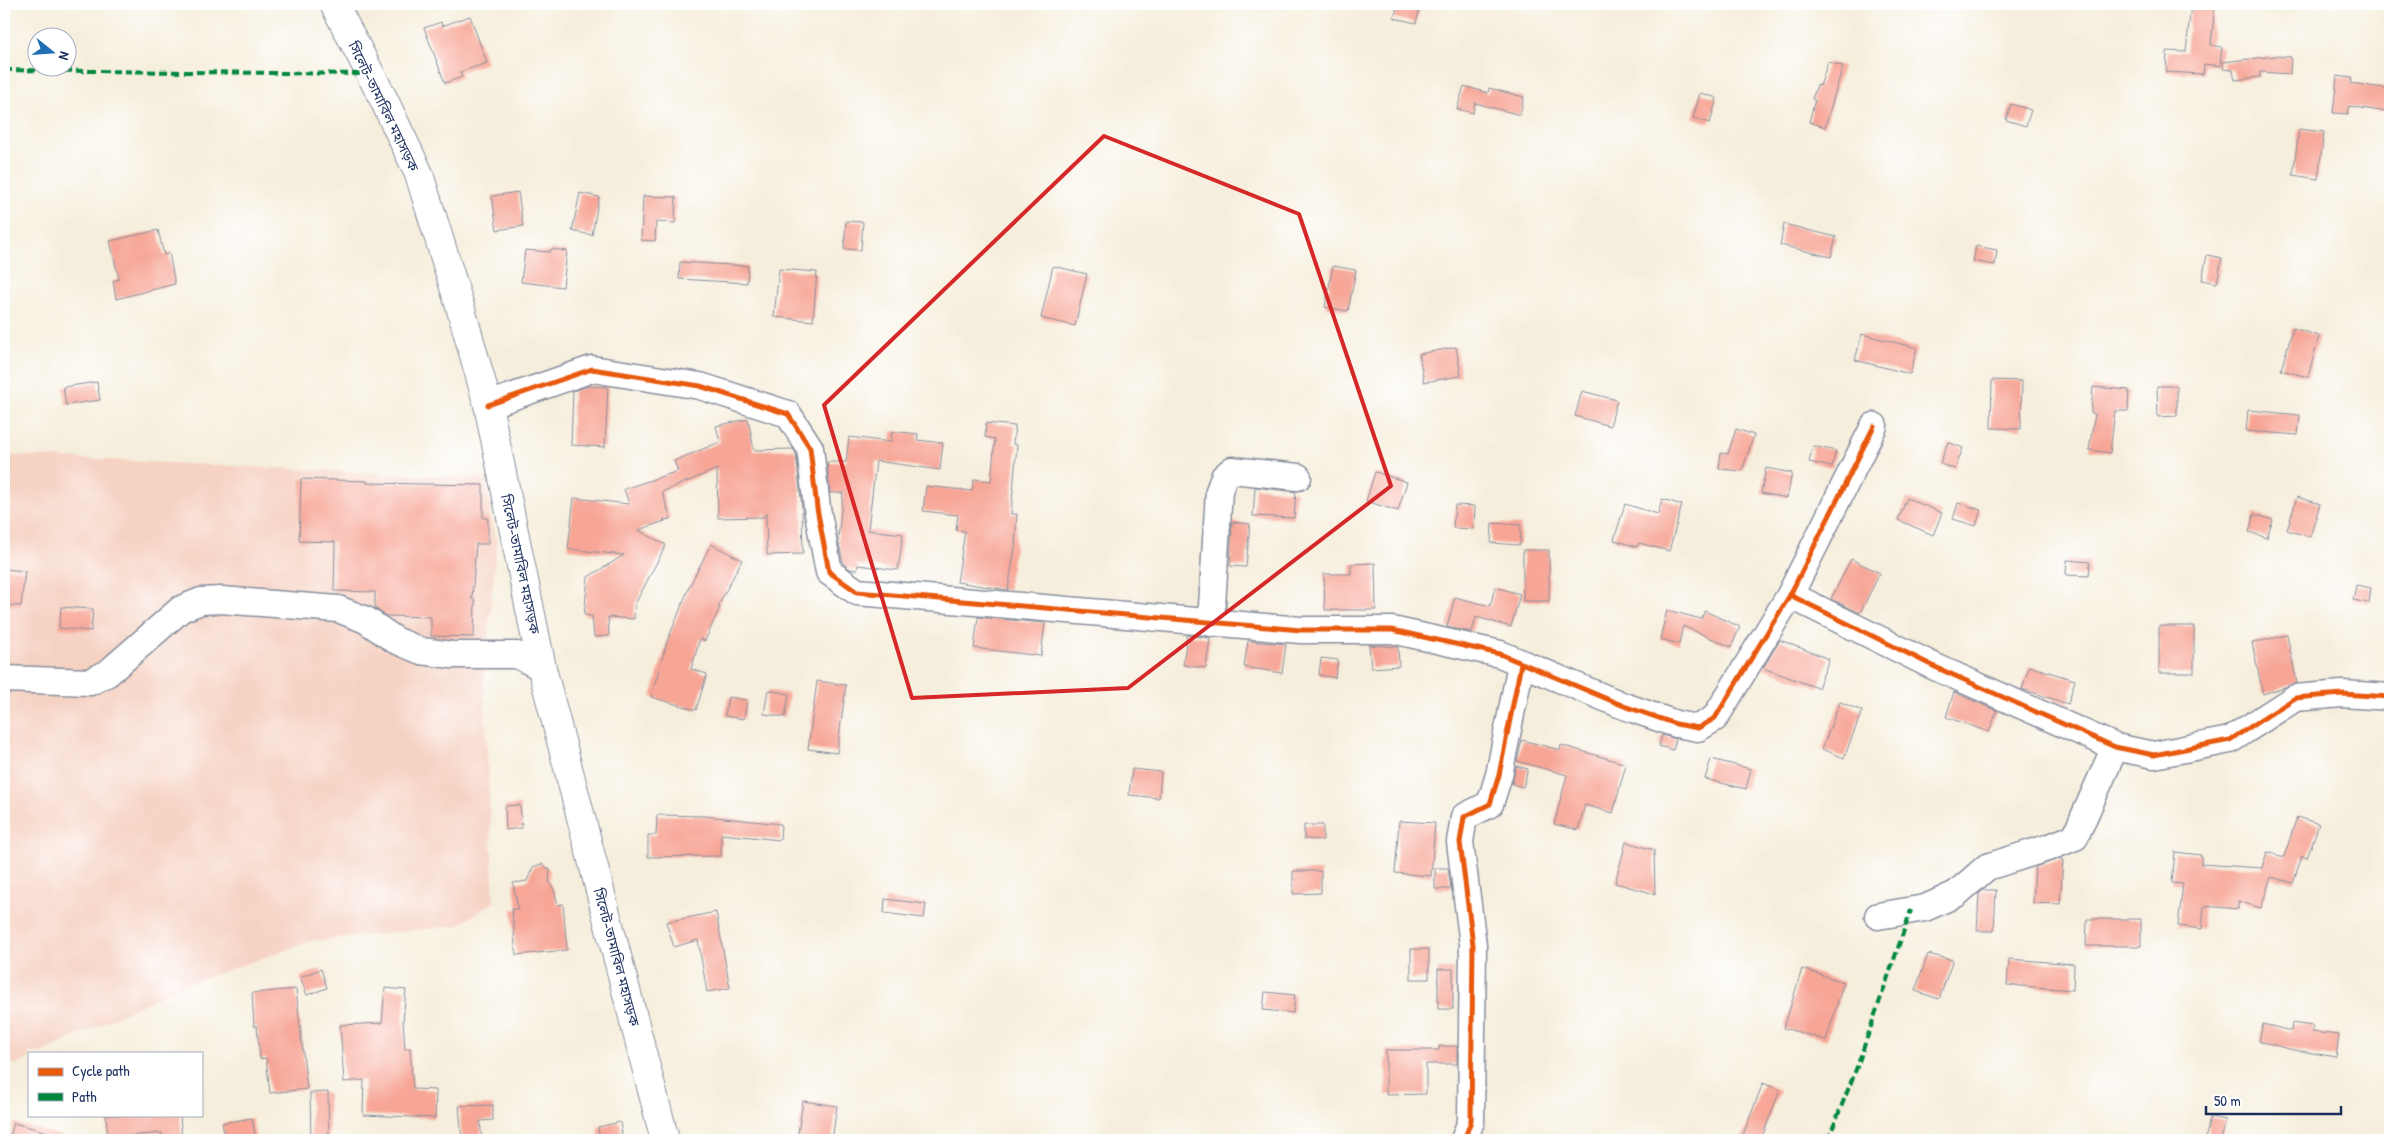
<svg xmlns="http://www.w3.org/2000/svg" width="2394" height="1144" font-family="'Patrick Hand','Noto Sans Bengali',sans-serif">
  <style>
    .built { fill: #f6d2c3 }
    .building { fill: #f7a696 }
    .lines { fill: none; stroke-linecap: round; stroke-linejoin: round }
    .minor-casing { stroke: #888e9d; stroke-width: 29 }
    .highway-casing { stroke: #888e9d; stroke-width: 30 }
    .minor { stroke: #fff; stroke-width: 26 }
    .highway { stroke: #fff; stroke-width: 28 }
    .quiet { stroke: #00873e; stroke-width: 4; stroke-dasharray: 8 4; stroke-linecap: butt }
    .cycleway-casing { stroke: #fff; stroke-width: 8 }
    .cycleway { stroke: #e8590c; stroke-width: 5 }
    .marked { fill: none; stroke: #d62828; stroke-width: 4; stroke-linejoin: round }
    .labels { text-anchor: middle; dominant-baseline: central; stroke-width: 4; stroke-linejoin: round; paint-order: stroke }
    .street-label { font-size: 14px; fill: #1b2f5e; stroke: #fff }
  </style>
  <rect width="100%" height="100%" fill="#fff"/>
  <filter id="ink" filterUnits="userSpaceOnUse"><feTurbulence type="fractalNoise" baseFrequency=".02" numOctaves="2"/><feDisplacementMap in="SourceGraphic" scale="10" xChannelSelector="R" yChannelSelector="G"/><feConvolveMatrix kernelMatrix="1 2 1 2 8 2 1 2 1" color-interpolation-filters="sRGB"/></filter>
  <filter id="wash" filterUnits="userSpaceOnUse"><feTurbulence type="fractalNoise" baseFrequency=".0096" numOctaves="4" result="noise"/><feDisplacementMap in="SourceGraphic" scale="20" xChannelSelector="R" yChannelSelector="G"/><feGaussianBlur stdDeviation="1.12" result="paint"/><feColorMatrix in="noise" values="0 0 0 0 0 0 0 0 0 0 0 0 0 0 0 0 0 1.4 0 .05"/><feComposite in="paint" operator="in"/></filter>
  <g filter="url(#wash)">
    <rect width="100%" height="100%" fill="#f6eedc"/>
    <path class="built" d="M4,455L481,478L487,485L490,515L497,541L484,680L494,902L457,926L311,941L182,986L41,1053H29V1059L16,1065L4,1061Z"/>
    <g id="blocks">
      <g class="building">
        <path d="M1398,4L1420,8L1416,23L1394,18Z"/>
        <path d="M2191,4H2215L2211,45L2222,47L2220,66L2204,64L2203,74L2166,72L2167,51L2186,52Z"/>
        <path d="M470,16L487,63L460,72L462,77L445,83L424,28L441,22L442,26Z"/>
        <path d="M2275,56L2291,57L2290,74L2260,72V77L2235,80L2233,70L2223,69V62Z"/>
        <path d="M1828,62L1843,66L1825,127L1809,122L1815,100L1812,99L1817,85L1820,86Z"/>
        <path d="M2337,76L2352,78L2351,83L2390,89V110L2380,111L2349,106L2348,114L2333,113Z"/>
        <path d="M1464,86L1488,93L1489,88L1524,97L1520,115L1475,103L1473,113L1457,109Z"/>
        <path d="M1700,93L1717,98L1710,123L1693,118Z"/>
        <path d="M2011,104L2031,110L2026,126L2006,120Z"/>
        <path d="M2299,129L2324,132L2318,179L2293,175Z"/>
        <path d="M518,192L523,226L497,230L492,196Z"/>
        <path d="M580,193L599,197L592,235L572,231Z"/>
        <path d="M643,196L676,197L675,223L656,222L655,241L641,240Z"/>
        <path d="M846,221L863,222L861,250L844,249Z"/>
        <path d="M1784,224L1836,237L1831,257L1780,245Z"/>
        <path d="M158,230L164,255L169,253L175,284L116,299L113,281L119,279L110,241Z"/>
        <path d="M1976,246L1997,250L1995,265L1973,261Z"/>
        <path d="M551,249L567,251L563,287L521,282L525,250L550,252Z"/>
        <path d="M2207,255L2222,258L2217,283L2202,280Z"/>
        <path d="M680,262L748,266L747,283L679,279Z"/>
        <path d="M1053,266L1087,274L1075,326L1041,318Z"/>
        <path d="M1333,266L1356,270L1348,311L1325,307Z"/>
        <path d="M779,269L817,272L813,321L774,317Z"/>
        <path d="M2293,328L2319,336L2308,377L2281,370Z"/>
        <path d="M1862,334L1917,348L1910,374L1855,360Z"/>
        <path d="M1456,347L1461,376L1424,382L1419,354Z"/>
        <path d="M1992,380L2022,381L2021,429L1991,428Z"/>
        <path d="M97,382L100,400L66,405L63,387Z"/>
        <path d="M589,386L608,387L605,447L571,445L573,391Z"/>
        <path d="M2157,386H2177V416L2158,417Z"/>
        <path d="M2093,387L2129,390L2128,411H2115L2110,453L2089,450L2095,414L2091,413Z"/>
        <path d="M1582,391L1617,400L1610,426L1575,416Z"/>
        <path d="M2248,410L2300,415L2298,435L2246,431Z"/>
        <path d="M748,419L754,450L793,449L796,453L802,508L803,554L767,555L766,513L764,517L718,518L717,469L662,492L671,519L663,520L665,521L638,530L666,545L635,604L634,619L608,617L609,636L594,637L592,616L584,615L588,577L624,555L568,549L574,498L629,504L624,489L678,471L674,461L720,442L716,426Z"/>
        <path d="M986,423L1015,426L1013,444L1017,445L1011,514H1017L1015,547L1008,590L957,582L965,531L956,530L958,515L923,511L926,486L972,491L974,479L991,481L995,439L985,437Z"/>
        <path d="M1736,429L1754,435L1742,471L1719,469L1721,453L1728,454Z"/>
        <path d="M892,431L918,434L917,440L943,443L940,470L876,461L868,530L903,534L898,570L858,565L857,570L850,569L843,563L838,539L843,493H830L827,462H846L849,437L891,442Z"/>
        <path d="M1948,442L1963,448L1955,469L1940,464Z"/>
        <path d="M1813,446L1836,451L1832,467L1809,462Z"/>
        <path d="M1766,468L1792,473L1787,498L1761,493Z"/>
        <path d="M1375,472L1407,482L1398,511L1366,501Z"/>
        <path d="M301,479L367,481V483L483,485V518H488V544H476L472,599L475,600L474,637L431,636V617L386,616L375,608V592L334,591L335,542L299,541Z"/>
        <path d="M1255,487L1296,492L1294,518L1253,516Z"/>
        <path d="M2297,497L2320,504L2310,537L2287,530Z"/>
        <path d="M1907,498L1942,513L1933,535L1898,520Z"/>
        <path d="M1662,499L1682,505L1669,551L1639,543L1637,547L1614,540L1625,504L1658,514Z"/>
        <path d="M1958,503L1981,510L1976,526L1953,519Z"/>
        <path d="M1455,505L1475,506L1474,529L1453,528Z"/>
        <path d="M2254,514L2273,520L2267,538L2249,532Z"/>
        <path d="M1232,522L1250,524L1246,567L1230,566Z"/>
        <path d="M1492,523L1521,525L1520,545L1491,543Z"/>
        <path d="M711,544L742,560L718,606L720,607L705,641L700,639L691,669L707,674L696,710L651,697L667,642L690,585Z"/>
        <rect x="1523" y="550" width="26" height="51"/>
        <path d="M1851,559L1880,573L1860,613L1831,599Z"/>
        <path d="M2067,560L2090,562L2089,576L2066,575Z"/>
        <path d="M1375,563L1376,610H1325L1324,574H1351V564Z"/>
        <path d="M4,569L25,571L21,606L4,605Z"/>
        <path d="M2356,585L2371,588L2369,603L2353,600Z"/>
        <path d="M1495,587L1520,594L1511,627L1476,617L1472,632L1447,627L1455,597L1490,606Z"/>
        <path d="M61,607L93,609L91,631L59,628Z"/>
        <path d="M1667,610L1701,619L1705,611L1740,627L1731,647L1683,626L1679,644L1660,639Z"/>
        <path d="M978,617L1045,623L1041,656L974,648Z"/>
        <rect x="2159" y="626" width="35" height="47"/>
        <path d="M1187,635L1210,638L1206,668L1183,665Z"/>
        <path d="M2287,635L2297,683L2263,694L2252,643Z"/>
        <path d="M1780,640L1829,659L1818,688L1763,668Z"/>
        <path d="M1248,641L1286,644L1282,673L1244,667Z"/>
        <path d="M1369,645L1398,647L1399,666L1371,668Z"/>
        <path d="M1321,658L1338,660L1335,678L1319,675Z"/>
        <path d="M2029,666L2075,680L2068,704L2022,689Z"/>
        <path d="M817,681L846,685L837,753L808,749Z"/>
        <path d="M768,690L789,694L785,717L764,714Z"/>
        <path d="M1954,692L1997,711L1989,732L1946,717Z"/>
        <path d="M728,697L747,700L744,719L725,716Z"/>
        <path d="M1840,702L1862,711L1844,758L1822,749Z"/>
        <path d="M1662,735L1676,739L1673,750L1659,746Z"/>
        <path d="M1522,740L1560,750L1561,745L1626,764L1613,813L1585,805L1578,830L1554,824L1567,775L1517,761Z"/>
        <path d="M1711,759L1751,769L1746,789L1705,779Z"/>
        <path d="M1516,766L1528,769L1523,787L1512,784Z"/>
        <path d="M1132,769L1161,772L1159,798L1129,795Z"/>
        <path d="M520,805L522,828L506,830L505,806Z"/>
        <path d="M657,815L705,816L781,824L780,840L721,834V856L648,857V835H656Z"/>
        <path d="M2297,817L2319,824L2307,858L2302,856L2293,883L2271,877L2261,908L2238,901V909L2204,906L2202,929L2178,926L2183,884L2172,883L2175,852L2201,855V864L2262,868L2267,852L2284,857Z"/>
        <path d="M1399,821L1435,823L1431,876L1395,873Z"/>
        <path d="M1304,825H1323V840L1304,839Z"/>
        <path d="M1626,842L1654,850L1655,894L1615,883Z"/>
        <path d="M2059,859L2063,860L2060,904L2033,903L2035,867Z"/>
        <path d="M542,864L550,870L549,882L554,890L558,905L563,904L567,950L516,955L512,909H518L513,883L527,881L533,867Z"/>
        <path d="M1435,868H1448L1451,889H1435Z"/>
        <path d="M1293,871H1321V893L1293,894Z"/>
        <path d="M1984,890H1996L1994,931H1977L1979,894Z"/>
        <path d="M885,899L926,904L924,918L884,913Z"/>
        <path d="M716,912L730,988L707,992L698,940L674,947L666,922Z"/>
        <path d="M2087,919H2141V946H2086Z"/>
        <rect x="1411" y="949" width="18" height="30"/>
        <path d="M1928,954L1953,960L1939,999L1915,991Z"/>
        <path d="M2009,959L2074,964L2073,990L2007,985Z"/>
        <path d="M321,969L327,988L307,995L300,977Z"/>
        <rect x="1438" y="969" width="15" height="40"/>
        <path d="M1802,969L1844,982L1826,1040L1784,1028Z"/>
        <path d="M385,988L406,990L403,1021L405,1049L410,1048L413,1089L436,1090L435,1118L363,1115L364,1080L344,1082L340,1025L382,1023Z"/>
        <path d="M296,989L307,1089L270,1093L266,1058L260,1059L257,1026H254L252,993Z"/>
        <path d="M1265,992L1295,995L1293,1013L1263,1010Z"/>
        <path d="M2292,1023L2313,1026L2312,1032L2339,1035L2336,1057L2289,1049L2259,1041L2263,1024L2291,1031Z"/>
        <path d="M1439,1046H1457V1064H1426V1094L1386,1095V1050H1439Z"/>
        <path d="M1763,1083L1780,1090L1761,1140H1741Z"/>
        <path d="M328,1092L329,1140H311L310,1093Z"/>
        <path d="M803,1101L837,1106L832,1140H797Z"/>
        <path d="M493,1105V1120L480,1121L482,1140H462L459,1106Z"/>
        <path d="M106,1115H180L182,1140H162V1133L127,1136V1140H108Z"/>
        <path d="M2210,1117L2226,1120L2221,1140H2205Z"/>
        <path d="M252,1118L256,1140H225L222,1123Z"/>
        <path d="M620,1122L623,1140H600L598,1127Z"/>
        <path d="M14,1123L62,1136V1140H9Z"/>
      </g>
    </g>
  </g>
  <g filter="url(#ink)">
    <use href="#blocks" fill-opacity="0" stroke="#888e9d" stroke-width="1"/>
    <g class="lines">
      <g class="minor-casing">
        <g id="minor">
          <path d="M488,405L592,369L700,386L788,414L810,448L817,508L829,572L857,592L1301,630H1392L1500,654L1624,706L1676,724L1698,728L1715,718L1790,595L1874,426"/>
          <path d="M1790,595L1933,666L2115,747L2154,755L2230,740L2295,698L2342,694L2390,697"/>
          <path d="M1211,623L1219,491L1224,477L1232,470L1298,477"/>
          <path d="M4,679L90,682L108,673L181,609L201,601L221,600L338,609L366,620L395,640L421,651L452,655H517L542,668"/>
          <path d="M1878,916L1925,908L1956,894L1987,867L2050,847L2075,837L2115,747"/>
          <path d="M1464,1140L1471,1121L1473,945L1460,842L1464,817L1490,804L1499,775L1521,664"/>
        </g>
      </g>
      <g class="highway-casing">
        <path id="highway" d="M334,4L384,100L419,174L462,313L488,405L542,668L665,1140"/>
      </g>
      <use href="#minor" class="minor"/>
      <use href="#highway" class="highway"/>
      <g class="quiet">
        <path d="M4,70L369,74"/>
        <path d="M1828,1140L1857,1067L1911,910"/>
      </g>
      <g class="cycleway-casing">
        <g id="cycleway">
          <path d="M488,405L592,369L700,386L788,414L810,448L817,508L829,572L857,592L1301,630H1392L1500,654L1624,706L1676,724L1698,728L1715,718L1790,595L1874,426"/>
          <path d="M1790,595L1933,666L2115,747L2154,755L2230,740L2295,698L2342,694L2390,697"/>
          <path d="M1464,1140L1471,1121L1473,945L1460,842L1464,817L1490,804L1499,775L1521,664"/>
        </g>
      </g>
      <use href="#cycleway" class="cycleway"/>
    </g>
  </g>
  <path class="marked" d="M1104,136L1299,214L1391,486L1128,688L912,698L824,405Z"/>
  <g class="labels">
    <g class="street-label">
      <text transform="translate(384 106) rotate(64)">সিলেট-তামাবিল মহাসড়ক</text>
      <text transform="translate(521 564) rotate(78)">সিলেট-তামাবিল মহাসড়ক</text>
      <text transform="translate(617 957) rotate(75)">সিলেট-তামাবিল মহাসড়ক</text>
    </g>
  </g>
  <rect width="2394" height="1144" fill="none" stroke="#fff" stroke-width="20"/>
  <rect x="28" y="1052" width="175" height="65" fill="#ffffff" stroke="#a4acbf"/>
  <rect x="38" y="1068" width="25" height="8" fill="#e8590c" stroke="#a4acbf"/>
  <text x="72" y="1076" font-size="15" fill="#1b2f5e">Cycle path</text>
  <rect x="38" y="1093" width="25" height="8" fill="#00873e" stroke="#a4acbf"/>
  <text x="72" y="1102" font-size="15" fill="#1b2f5e">Path</text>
  <g transform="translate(52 52) rotate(107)"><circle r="24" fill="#ffffff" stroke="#a4acbf"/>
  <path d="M0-4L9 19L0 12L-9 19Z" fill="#1f6fb2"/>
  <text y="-8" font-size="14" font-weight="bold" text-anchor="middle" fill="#1b2f5e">N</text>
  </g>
  <path d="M2206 1106v8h135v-8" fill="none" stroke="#1b2f5e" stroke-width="2.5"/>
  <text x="2214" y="1106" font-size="15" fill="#1b2f5e" stroke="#ffffff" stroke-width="4" paint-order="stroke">50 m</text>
</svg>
